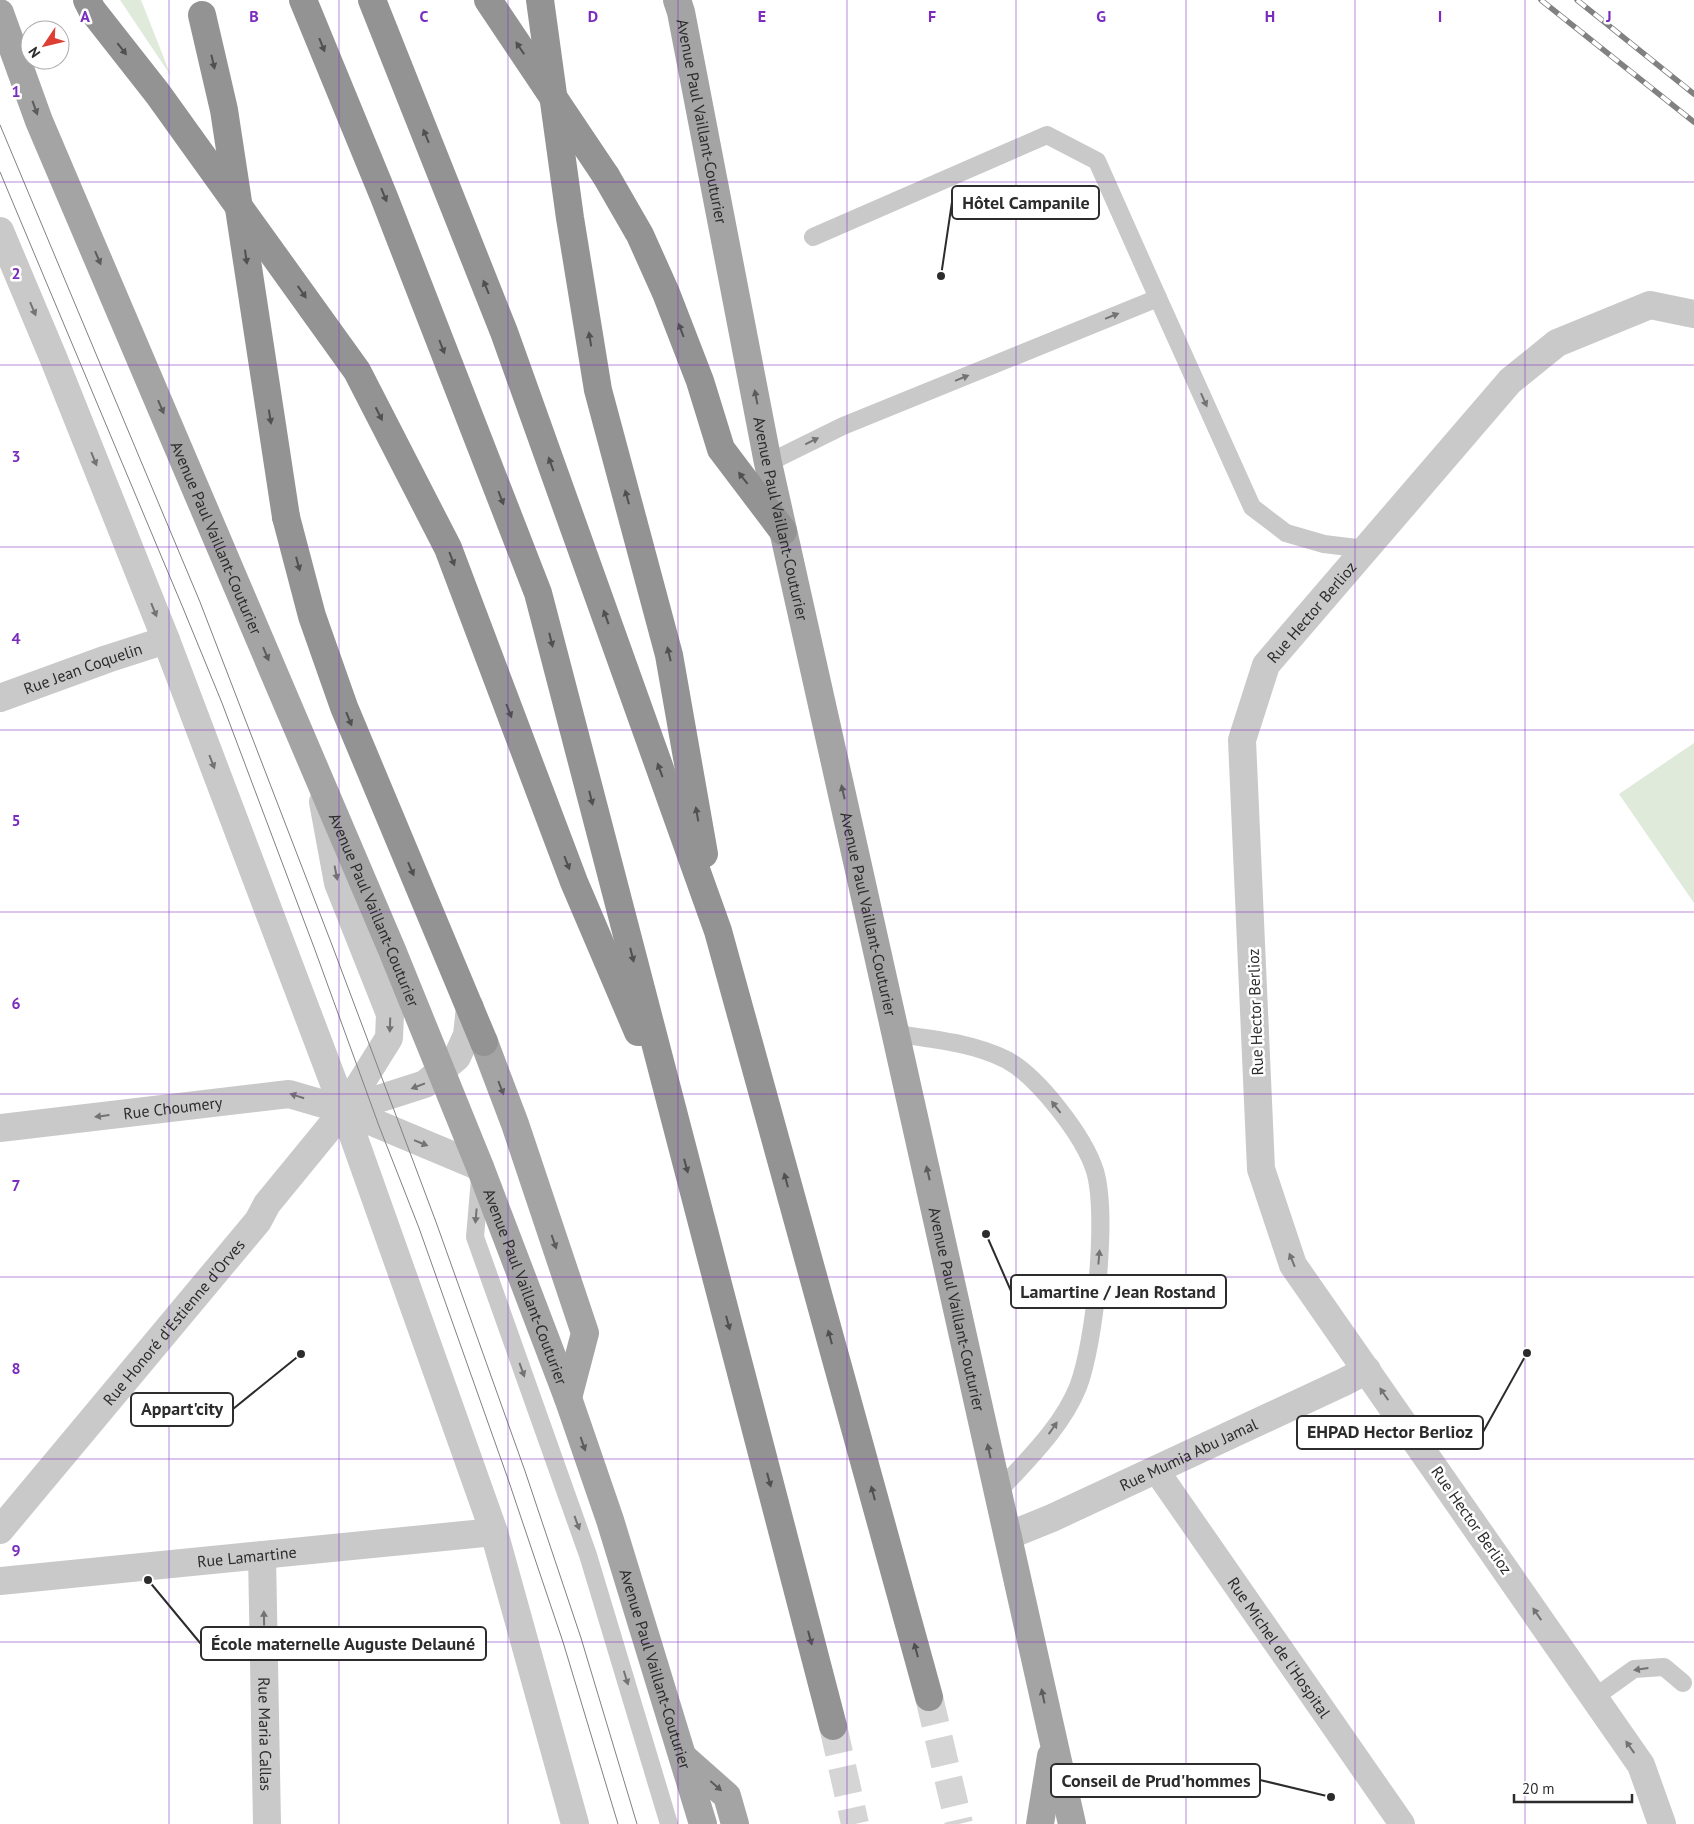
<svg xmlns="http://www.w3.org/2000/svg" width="1694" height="1824" font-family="'PT Sans',sans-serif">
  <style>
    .green { fill: #e0eada }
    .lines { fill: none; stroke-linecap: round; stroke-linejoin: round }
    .motorway-tunnel { stroke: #d5d5d5; stroke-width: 28; stroke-dasharray: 28 14; stroke-linecap: butt }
    .service { stroke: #c9c9c9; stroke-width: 18 }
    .pedestrian { stroke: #c9c9c9; stroke-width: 26 }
    .minor { stroke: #c9c9c9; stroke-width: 28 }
    .tertiary { stroke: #c9c9c9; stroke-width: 28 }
    .primary { stroke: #a4a4a4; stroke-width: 28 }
    .motorway { stroke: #939393; stroke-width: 28 }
    .tram { stroke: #818181; stroke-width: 1 }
    .rail-casing { stroke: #818181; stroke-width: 5.5 }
    .rail { stroke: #fff; stroke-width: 4; stroke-dasharray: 11; stroke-linecap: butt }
    .motorway-bridge { stroke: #939393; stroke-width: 28 }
    .oneway { fill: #505050 }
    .oneway2 { fill: #5c5c5c }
    .oneway3 { fill: #737373 }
    .grid { fill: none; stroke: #7b2cbf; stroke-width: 1; stroke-opacity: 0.55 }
    .labels { text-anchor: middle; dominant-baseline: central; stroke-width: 5; stroke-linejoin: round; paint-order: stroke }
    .street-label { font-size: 16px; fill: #2c2c2c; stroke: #fff }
    .grid-label { font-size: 16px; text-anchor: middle; font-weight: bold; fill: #7b2cbf; stroke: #fff; stroke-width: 5; stroke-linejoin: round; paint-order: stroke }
    .leader { fill: none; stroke: #2c2c2c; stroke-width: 2 }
    .callout-dot { fill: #2c2c2c; stroke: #fff; stroke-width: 2 }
    .callout { fill: #fff; stroke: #2c2c2c; stroke-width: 2 }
    .callout-label { font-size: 18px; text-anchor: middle; font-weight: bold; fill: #2c2c2c }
  </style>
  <rect width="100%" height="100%" fill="#fff"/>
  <g class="green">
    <path d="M120,0H141L171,76Z"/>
    <path d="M1694,743V903L1619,794Z"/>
  </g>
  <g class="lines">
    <g class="motorway-tunnel">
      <path d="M929,1697L959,1824"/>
      <path d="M833,1726L855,1824"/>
    </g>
    <g class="service">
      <path d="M813,237L1047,135L1097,161L1158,298"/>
      <path d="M768,463L843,426L1158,298L1252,507L1286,533L1324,544L1365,549"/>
      <path d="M897,1034C933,1039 974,1043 1007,1060C1038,1077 1084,1136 1095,1171C1108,1215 1095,1343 1078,1387C1062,1427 1027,1460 998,1492"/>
      <path d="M480,1178L475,1237L588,1555L669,1824"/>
      <path d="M1595,1697L1634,1669L1664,1667L1683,1683"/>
    </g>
    <path class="pedestrian" id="s1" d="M1156,1470L1402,1824"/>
    <g class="minor">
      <path d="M0,231L53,357L166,640L344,1110L494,1532L575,1824"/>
      <path id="s2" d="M0,698L107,659L166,640"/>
      <path id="s3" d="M0,1128L289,1094L344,1110"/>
      <path id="s4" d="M1008,1536L1052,1518L1344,1382L1367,1370"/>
      <path id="s5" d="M262,1555L267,1824"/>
      <path id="s6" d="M0,1581L494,1532"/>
      <path id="s7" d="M1662,1824L1641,1765L1293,1265L1261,1169L1242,740L1266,665L1510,381L1557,343L1650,305L1694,314"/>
    </g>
    <g class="tertiary">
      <path d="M344,1110L425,1084L457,1057L467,1035L470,1007"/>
      <path d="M344,1110L480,1167"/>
      <path id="s8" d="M0,1530L258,1221L267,1204L344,1110L389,1038L390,1014L338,883L323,802"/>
    </g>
    <g class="primary">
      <path id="s9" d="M677,0L681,12L768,463L1072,1824"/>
      <path id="s10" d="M0,13L39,121L392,950L480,1167L568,1398L610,1520L703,1824"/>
      <path d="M484,1042L515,1124L585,1333L568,1398"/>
      <path d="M683,1757L727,1796L735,1824"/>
      <path d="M1040,1824L1051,1756"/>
    </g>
    <g class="motorway">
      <path d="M87,0L92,10L158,94L357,371L448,548L574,882L638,1032"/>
      <path d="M303,0L384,197L538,593L833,1726"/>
      <path d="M372,0L504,332L718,931L929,1697"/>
      <path d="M540,0L570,218L598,390L669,655L704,854"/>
      <path d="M606,176L640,235L666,293L700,381L721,449L783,531"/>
      <path d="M286,517L312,616L344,707L484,1042"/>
    </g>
    <g class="tram">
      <path d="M0,125L200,602L332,945L436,1222L525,1471L581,1638L637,1824"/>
      <path d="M0,172L183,608L222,703L315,950L379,1126L419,1228L508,1479L563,1642L618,1824"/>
    </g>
    <g class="rail-casing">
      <g id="rail">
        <path d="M1541,0L1694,122"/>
        <path d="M1577,0L1694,94"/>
      </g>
    </g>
    <use href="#rail" class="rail"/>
    <g class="motorway-bridge">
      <path d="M488,0L606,176"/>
      <path d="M202,15L224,110L286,517"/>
    </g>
  </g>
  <defs><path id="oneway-solid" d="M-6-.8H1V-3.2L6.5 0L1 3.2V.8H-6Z" transform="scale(1.25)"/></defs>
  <g class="oneway">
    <use href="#oneway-solid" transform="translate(322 45) rotate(68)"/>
    <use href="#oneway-solid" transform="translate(520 48) rotate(-124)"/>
    <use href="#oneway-solid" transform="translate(122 49) rotate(52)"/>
    <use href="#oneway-solid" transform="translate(213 62) rotate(77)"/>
    <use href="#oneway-solid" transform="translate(426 136) rotate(-112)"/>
    <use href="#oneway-solid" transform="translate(384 195) rotate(68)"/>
    <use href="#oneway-solid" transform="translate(246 257) rotate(82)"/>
    <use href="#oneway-solid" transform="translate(486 287) rotate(-112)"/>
    <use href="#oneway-solid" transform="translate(302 292) rotate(55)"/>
    <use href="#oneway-solid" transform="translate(681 330) rotate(-111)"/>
    <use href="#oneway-solid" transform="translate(590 339) rotate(-99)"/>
    <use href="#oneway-solid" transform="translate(442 347) rotate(69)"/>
    <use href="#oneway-solid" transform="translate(379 414) rotate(63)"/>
    <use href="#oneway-solid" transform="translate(270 417) rotate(81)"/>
    <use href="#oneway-solid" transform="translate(551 464) rotate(-110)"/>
    <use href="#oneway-solid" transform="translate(743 478) rotate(-128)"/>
    <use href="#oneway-solid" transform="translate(627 497) rotate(-105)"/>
    <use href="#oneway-solid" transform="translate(501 498) rotate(69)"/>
    <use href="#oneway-solid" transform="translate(452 559) rotate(69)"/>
    <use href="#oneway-solid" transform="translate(298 564) rotate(75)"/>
    <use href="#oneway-solid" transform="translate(606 617) rotate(-110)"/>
    <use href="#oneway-solid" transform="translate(551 640) rotate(76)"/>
    <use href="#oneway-solid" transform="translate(669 654) rotate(-103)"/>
    <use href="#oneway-solid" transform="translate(509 711) rotate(69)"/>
    <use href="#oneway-solid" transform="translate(349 719) rotate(68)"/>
    <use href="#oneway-solid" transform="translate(660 770) rotate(-110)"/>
    <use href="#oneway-solid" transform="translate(591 798) rotate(76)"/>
    <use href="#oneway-solid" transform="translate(697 814) rotate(-100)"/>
    <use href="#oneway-solid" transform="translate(567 863) rotate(69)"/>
    <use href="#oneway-solid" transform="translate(411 869) rotate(67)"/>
    <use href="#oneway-solid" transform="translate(632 955) rotate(76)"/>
    <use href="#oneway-solid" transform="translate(686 1166) rotate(75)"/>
    <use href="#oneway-solid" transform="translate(786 1180) rotate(-105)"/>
    <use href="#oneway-solid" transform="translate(728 1323) rotate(75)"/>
    <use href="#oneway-solid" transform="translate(830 1337) rotate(-105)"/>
    <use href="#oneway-solid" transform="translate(769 1480) rotate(75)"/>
    <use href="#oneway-solid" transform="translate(873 1493) rotate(-105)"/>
    <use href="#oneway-solid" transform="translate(810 1638) rotate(75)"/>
    <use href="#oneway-solid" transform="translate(916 1650) rotate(-105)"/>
  </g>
  <g class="oneway2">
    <use href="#oneway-solid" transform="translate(35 108) rotate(70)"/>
    <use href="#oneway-solid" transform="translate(98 258) rotate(67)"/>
    <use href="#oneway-solid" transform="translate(756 397) rotate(-101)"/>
    <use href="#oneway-solid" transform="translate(161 407) rotate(67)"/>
    <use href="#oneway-solid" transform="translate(266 654) rotate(67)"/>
    <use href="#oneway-solid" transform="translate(843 792) rotate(-103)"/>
    <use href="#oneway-solid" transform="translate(501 1088) rotate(69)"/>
    <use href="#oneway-solid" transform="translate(928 1173) rotate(-103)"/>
    <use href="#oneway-solid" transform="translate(554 1242) rotate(71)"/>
    <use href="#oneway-solid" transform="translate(583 1444) rotate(71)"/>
    <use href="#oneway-solid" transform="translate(989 1451) rotate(-102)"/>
    <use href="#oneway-solid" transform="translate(1043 1696) rotate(-102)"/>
    <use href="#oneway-solid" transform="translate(716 1786) rotate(41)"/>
  </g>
  <g class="oneway3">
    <use href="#oneway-solid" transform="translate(33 309) rotate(67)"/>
    <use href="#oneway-solid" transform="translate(1112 316) rotate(-22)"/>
    <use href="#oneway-solid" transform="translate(962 378) rotate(-22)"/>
    <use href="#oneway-solid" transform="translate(1204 400) rotate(66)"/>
    <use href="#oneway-solid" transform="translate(812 441) rotate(-26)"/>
    <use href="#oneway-solid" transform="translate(94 459) rotate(68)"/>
    <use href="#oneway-solid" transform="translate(154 610) rotate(68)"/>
    <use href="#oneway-solid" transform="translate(212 762) rotate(69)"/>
    <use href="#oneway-solid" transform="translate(336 873) rotate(79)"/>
    <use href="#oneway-solid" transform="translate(390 1025) rotate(92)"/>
    <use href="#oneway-solid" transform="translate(418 1086) rotate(159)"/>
    <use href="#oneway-solid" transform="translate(297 1096) rotate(-163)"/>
    <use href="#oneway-solid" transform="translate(1056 1107) rotate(-128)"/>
    <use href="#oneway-solid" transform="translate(102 1116) rotate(173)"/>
    <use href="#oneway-solid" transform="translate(421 1143) rotate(22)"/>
    <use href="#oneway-solid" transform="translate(476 1216) rotate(95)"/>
    <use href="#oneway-solid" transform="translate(1099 1257) rotate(-85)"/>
    <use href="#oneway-solid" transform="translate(1292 1260) rotate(-112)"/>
    <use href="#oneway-solid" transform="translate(522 1370) rotate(70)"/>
    <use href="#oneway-solid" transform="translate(1384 1394) rotate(-125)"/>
    <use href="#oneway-solid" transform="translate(1053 1428) rotate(-55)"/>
    <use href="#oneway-solid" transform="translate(577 1523) rotate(70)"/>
    <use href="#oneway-solid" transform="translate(1537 1614) rotate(-125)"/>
    <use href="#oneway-solid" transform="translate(264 1618) rotate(-91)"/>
    <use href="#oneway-solid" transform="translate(1641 1669) rotate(172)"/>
    <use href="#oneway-solid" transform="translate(626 1678) rotate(73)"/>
    <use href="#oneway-solid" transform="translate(1630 1747) rotate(-125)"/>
  </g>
  <path class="grid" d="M169,0V1824M339,0V1824M508,0V1824M678,0V1824M847,0V1824M1016,0V1824M1186,0V1824M1355,0V1824M1525,0V1824M0,182H1694M0,365H1694M0,547H1694M0,730H1694M0,912H1694M0,1094H1694M0,1277H1694M0,1459H1694M0,1642H1694"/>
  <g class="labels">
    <g class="street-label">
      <text stroke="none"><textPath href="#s9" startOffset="124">Avenue Paul Vaillant-Couturier</textPath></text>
      <text stroke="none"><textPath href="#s9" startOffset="529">Avenue Paul Vaillant-Couturier</textPath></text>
      <text stroke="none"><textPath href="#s10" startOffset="568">Avenue Paul Vaillant-Couturier</textPath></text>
      <text stroke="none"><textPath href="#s7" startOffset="1351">Rue Hector Berlioz</textPath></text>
      <text stroke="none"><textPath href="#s2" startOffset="88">Rue Jean Coquelin</textPath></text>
      <text stroke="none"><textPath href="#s10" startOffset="972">Avenue Paul Vaillant-Couturier</textPath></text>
      <text stroke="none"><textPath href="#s9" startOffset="934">Avenue Paul Vaillant-Couturier</textPath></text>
      <text transform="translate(1255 1012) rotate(-92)">Rue Hector Berlioz</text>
      <text stroke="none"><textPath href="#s3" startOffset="174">Rue Choumery</textPath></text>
      <text stroke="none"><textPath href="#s10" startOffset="1378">Avenue Paul Vaillant-Couturier</textPath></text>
      <text stroke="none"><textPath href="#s9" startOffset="1339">Avenue Paul Vaillant-Couturier</textPath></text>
      <text stroke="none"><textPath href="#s8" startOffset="271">Rue Honoré d'Estienne d'Orves</textPath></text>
      <text stroke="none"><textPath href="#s4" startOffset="198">Rue Mumia Abu Jamal</textPath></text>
      <text transform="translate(1472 1520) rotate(55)">Rue Hector Berlioz</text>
      <text stroke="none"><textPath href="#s6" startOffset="248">Rue Lamartine</textPath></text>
      <text stroke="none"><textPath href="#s1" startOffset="216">Rue Michel de l'Hospital</textPath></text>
      <text stroke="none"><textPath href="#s10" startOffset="1782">Avenue Paul Vaillant-Couturier</textPath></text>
      <text stroke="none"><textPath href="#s5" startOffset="179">Rue Maria Callas</textPath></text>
    </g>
  </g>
  <g class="grid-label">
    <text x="85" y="22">A</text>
    <text x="254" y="22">B</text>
    <text x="424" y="22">C</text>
    <text x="593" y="22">D</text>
    <text x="762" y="22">E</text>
    <text x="932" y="22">F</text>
    <text x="1101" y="22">G</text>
    <text x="1270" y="22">H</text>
    <text x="1440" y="22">I</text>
    <text x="1609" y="22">J</text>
    <text x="16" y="97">1</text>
    <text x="16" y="279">2</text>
    <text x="16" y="462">3</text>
    <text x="16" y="644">4</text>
    <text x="16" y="826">5</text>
    <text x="16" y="1009">6</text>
    <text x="16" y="1191">7</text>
    <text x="16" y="1374">8</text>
    <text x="16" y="1556">9</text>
  </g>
  <path class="leader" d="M941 276L952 202M986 1234L1011 1291M301 1354L233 1409M1527 1353L1483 1432M148 1580L201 1644M1331 1797L1260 1780"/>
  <g class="callout-dot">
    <circle cx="941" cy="276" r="5"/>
    <circle cx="986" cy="1234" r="5"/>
    <circle cx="301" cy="1354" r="5"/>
    <circle cx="1527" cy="1353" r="5"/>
    <circle cx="148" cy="1580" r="5"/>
    <circle cx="1331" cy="1797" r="5"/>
  </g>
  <g class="callout">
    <rect x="952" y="186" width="147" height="33" rx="5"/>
    <rect x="1011" y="1275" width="215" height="33" rx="5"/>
    <rect x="131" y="1393" width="102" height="33" rx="5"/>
    <rect x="1297" y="1416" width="186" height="33" rx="5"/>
    <rect x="201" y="1627" width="285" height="33" rx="5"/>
    <rect x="1051" y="1764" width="209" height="33" rx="5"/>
  </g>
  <g class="callout-label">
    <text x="1026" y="209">Hôtel Campanile</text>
    <text x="1118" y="1298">Lamartine / Jean Rostand</text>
    <text x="182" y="1415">Appart'city</text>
    <text x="1390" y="1438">EHPAD Hector Berlioz</text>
    <text x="343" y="1650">École maternelle Auguste Delauné</text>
    <text x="1156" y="1787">Conseil de Prud'hommes</text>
  </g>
  <g transform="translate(45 45) rotate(235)"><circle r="24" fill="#ffffff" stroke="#ababab"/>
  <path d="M0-4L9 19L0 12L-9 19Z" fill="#dd3f35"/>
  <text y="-8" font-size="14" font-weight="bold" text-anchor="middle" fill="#2c2c2c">N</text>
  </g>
  <path d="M1514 1794v8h118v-8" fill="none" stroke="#2c2c2c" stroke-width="2.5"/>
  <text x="1522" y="1794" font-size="15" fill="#2c2c2c" stroke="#ffffff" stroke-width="4" paint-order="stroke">20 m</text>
</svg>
